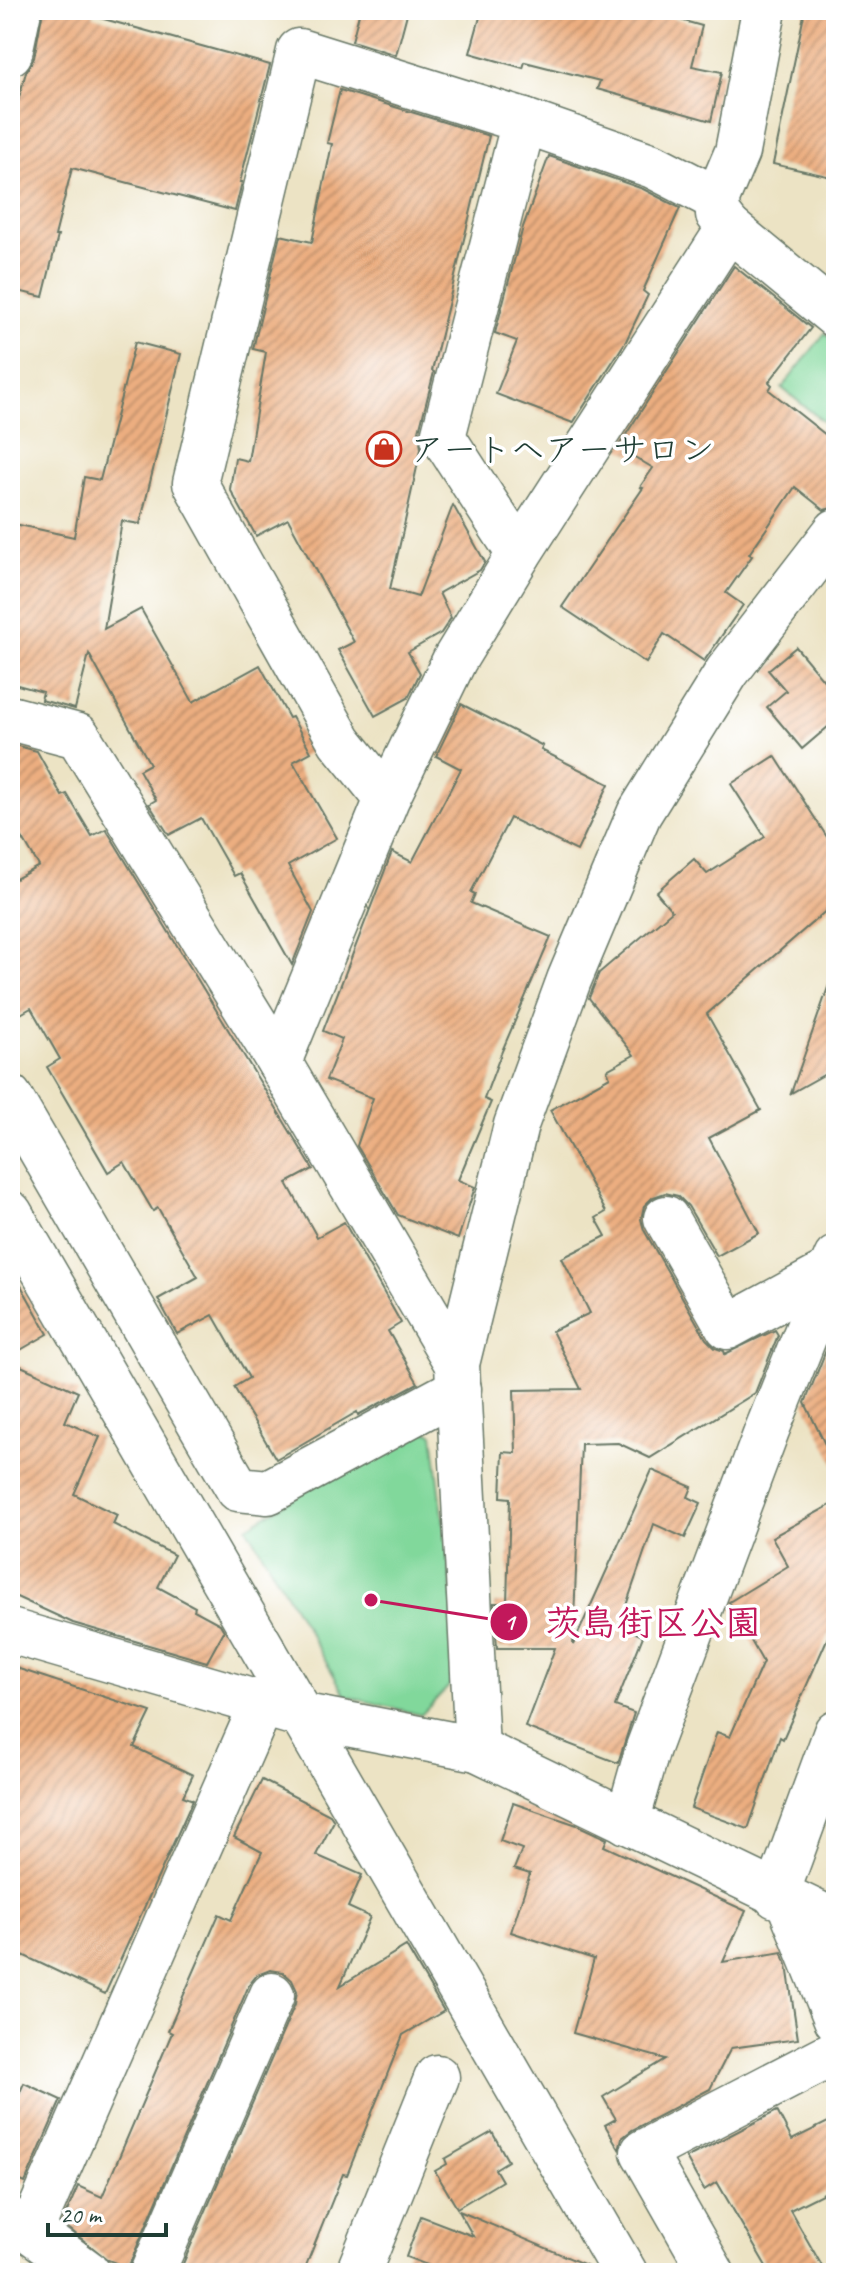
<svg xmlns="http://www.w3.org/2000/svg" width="846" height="2283" font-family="Caveat,'Klee One',sans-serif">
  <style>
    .park { fill: #81d89b; stroke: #508a68; stroke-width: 2 }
    .building { fill: url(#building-hatch) }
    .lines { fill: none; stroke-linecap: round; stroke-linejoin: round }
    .street-casing { stroke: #677766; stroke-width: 47 }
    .secondary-casing { stroke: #677766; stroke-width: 47 }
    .street { stroke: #fff; stroke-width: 44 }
    .secondary { stroke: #fff; stroke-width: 44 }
    .labels { text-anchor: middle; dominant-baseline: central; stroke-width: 7; stroke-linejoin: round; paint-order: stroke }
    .poi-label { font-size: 34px; fill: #1f3d34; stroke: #fff; text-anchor: start }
    .leader { fill: none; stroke: #c2185b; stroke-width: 3 }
    .callout-dot { fill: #c2185b; stroke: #fff; stroke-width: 3 }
    .mark-label { font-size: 24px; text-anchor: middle; font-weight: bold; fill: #fff }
    .callout-label { font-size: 36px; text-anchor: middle; font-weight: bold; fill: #c2185b; stroke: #fff; stroke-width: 7; stroke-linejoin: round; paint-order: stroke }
  </style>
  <defs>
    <pattern id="building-hatch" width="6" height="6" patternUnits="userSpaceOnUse" patternTransform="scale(2)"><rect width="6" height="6" fill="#ecae80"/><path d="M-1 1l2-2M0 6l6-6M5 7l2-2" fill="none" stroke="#bf8f6a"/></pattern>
  </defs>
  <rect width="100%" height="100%" fill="#fff"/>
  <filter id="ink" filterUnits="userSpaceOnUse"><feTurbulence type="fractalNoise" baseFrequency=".0125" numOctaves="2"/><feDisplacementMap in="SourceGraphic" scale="16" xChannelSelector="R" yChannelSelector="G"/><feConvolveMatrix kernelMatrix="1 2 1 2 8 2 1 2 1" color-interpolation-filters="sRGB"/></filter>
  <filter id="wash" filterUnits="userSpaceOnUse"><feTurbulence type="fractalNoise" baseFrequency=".006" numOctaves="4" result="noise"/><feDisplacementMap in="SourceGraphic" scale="32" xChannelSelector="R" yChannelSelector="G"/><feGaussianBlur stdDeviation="1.8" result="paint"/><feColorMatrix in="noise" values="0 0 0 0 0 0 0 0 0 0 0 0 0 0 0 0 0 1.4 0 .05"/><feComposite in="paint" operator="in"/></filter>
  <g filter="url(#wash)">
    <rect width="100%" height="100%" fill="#ece3c4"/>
    <g class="park">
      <path d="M825,333L836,342V432L782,388Z"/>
      <path d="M411,1426L433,1434L462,1673L421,1715L346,1696L247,1527Z"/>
    </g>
    <g id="blocks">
      <g class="building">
        <path d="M43,10H95L93,16L270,65L240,182H242L235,211L72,168L55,236H58L43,297L10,289V130L26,72L34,58Z"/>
        <path d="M360,10H408L396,55L352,41Z"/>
        <path d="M482,10H645L702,26L692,66L722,72L711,121L597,89L600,81L525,62L523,68L470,53Z"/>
        <path d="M805,10H836V178L773,164Z"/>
        <path d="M340,90L489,136L432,371L434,372L419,431L421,449L390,589L418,597L453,505L485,562L480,570L439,593L451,618L441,633L408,652L420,673L408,698L375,716L338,650L354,642L288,519L256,536L230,489L235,458L248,461L266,352L253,349L280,235L312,242L332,144L327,143Z"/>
        <path d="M549,156L643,189L680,208L643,291L648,295L626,341L573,423L496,394L517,341L495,333L523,227Z"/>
        <path d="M734,266L811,328L769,382L772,385L769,390L836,443V507L824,510L795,487L749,554L752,556L726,593L743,605L704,661L664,634L646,663L562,607L643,488L640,487L653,468L618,447Z"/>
        <path d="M135,342L181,354L140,524L122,521L104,629L141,609L193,702L260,665L289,718L292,717L311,752L293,762L337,838L288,866L313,912L292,965L240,873L234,876L201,818L169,835L149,804L156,800L139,770L150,764L89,654L75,709L41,700L43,692L10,683V523L74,537L84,477L100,480Z"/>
        <path d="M796,647L836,695V720L802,749L767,707L786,691L768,670Z"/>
        <path d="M461,704L543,746L541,750L609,784L577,851L510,818L471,892L475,894L471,903L551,937L502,1051L484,1099L491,1102L458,1180L475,1187L458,1239L398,1215L357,1146L373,1098L326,1080L342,1039L323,1031L392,852L412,862L461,769L436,756Z"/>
        <path d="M10,744L37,751L62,796L67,794L92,836L106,829L313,1169L287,1183L317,1237L344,1222L401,1323L388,1331L418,1383L358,1415L357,1412L276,1459L234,1387L249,1378L213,1315L177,1334L158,1299L198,1277L158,1208L153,1211L124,1162L108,1172L47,1067L60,1059L31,1008L10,1020V882L39,866L10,817Z"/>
        <path d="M775,756L836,851V902L707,1014L761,1110L709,1138L759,1233L717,1256L688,1206L678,1196L665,1193L653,1197L644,1206L641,1219L644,1230L706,1339L715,1348L724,1351L725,1354L775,1330L778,1335L755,1393L650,1458L618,1443L581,1444L573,1645L652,1470L692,1487L688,1497L701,1503L685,1538L654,1524L619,1626L643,1636L615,1706L634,1713L618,1763L525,1727L555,1648H497L494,1603H507L510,1498L501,1497L503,1452L516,1453L514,1390L581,1389L552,1331L590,1313L562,1258L606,1236L596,1218L606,1212L550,1110L610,1077L607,1070L634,1055L589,998L599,973L672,911L656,892L694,859L707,874L765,837L731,784Z"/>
        <path d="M831,979L836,980V1068L791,1093Z"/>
        <path d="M10,1266L48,1334L10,1356Z"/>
        <path d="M836,1340V1467L805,1403L829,1343Z"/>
        <path d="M10,1361L78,1392L65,1422L100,1437L74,1494L117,1515L113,1524L174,1555L158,1587L195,1607L194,1610L220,1624L224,1631L207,1662L73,1623L10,1594Z"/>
        <path d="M836,1502V1619L783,1739L780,1737L748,1829L691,1808L717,1732L730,1737L763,1662L729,1602L788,1566L772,1537Z"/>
        <path d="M10,1666L151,1712L134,1747L193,1775L183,1796L193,1800L105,1994L10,1949Z"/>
        <path d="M262,1780L330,1815L334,1821L316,1855L362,1875L348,1907L370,1917L340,1986L406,1946L444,2011L403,2035L347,2175L343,2174L303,2273H179L295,2004L297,1991L292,1980L283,1972L270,1970L257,1975L249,1985L128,2268L108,2260L62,2223L78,2186L102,2197L172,2033L168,2031L219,1914L231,1920L262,1852L234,1837Z"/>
        <path d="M513,1803L577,1825L607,1839L604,1846L746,1911L723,1962L782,1952L787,1965L798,2039L731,2048L710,2089L632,2130L622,2138L619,2149L605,2125L616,2119L603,2097L665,2059L573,2033L594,1959L511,1932L530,1874L514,1869L522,1849L500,1841Z"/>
        <path d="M24,2083L61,2100L25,2183L10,2176V2114Z"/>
        <path d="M777,2111L792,2140L836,2118V2187L790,2210L826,2273H770L717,2182L704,2190L686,2158Z"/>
        <path d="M492,2132L508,2161L495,2169L502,2181L457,2208L435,2171L447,2164L445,2159Z"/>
        <path d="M459,2211L593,2268L596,2273H448L406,2257L421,2216L473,2236Z"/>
      </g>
    </g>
  </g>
  <g filter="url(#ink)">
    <use href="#blocks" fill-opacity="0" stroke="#677766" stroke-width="2"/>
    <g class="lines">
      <g class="street-casing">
        <g id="street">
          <path d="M764,10L737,152L717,199L718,214L729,228L836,316"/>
          <path d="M10,53L19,10"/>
          <path d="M524,121L653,166L717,199"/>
          <path d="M519,554L729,228"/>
          <path d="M10,718L78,736L279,1062L457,1364"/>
          <path d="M279,1062L387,799L455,659L519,554L443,437L524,121L299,51L195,483L340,741L387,799"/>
          <path d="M10,1097L238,1489L268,1492L459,1389"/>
          <path d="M666,1218L728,1327L833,1270"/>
          <path d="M10,1631L300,1715L477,1749L836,1922"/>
          <path d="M477,1749L457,1364L516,1125L569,980L639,814L727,672L836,531"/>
          <path d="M627,1822L648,1748L767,1430L836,1258"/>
          <path d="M776,1896L836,1732"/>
          <path d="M788,1901L836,2019"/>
          <path d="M10,2220L31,2231L88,2273"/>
          <path d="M31,2231L262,1704"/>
          <path d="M152,2273L272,1995"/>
          <path d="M358,2273L437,2077"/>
          <path d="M712,2273L643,2152L836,2052"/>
        </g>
      </g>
      <g class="secondary-casing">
        <path id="secondary" d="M10,1213L625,2273"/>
      </g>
      <use href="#street" class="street"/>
      <use href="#secondary" class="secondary"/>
    </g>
  </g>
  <defs>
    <g id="shop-ring" transform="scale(1.8)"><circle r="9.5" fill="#fff" stroke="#c8321e" stroke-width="1.5"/><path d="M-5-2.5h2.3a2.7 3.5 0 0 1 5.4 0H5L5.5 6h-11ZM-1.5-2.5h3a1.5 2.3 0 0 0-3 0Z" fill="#c8321e"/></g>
  </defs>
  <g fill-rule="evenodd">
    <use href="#shop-ring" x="384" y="449"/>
  </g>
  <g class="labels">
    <g class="poi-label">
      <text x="410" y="449">アートヘアーサロン</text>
    </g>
  </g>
  <path class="leader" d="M371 1600L509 1622"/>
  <g class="callout-dot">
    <circle cx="371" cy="1600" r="8"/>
    <circle cx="509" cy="1622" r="20"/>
  </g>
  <g class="mark-label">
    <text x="509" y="1630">1</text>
  </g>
  <g class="callout-label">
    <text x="653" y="1635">茨島街区公園</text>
  </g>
  <rect width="846" height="2283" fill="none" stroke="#fff" stroke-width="40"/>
  <path d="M48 2223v12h118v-12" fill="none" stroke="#1f3d34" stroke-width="4"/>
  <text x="60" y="2223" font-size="24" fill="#1f3d34" stroke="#ffffff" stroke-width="6" paint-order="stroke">20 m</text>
</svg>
